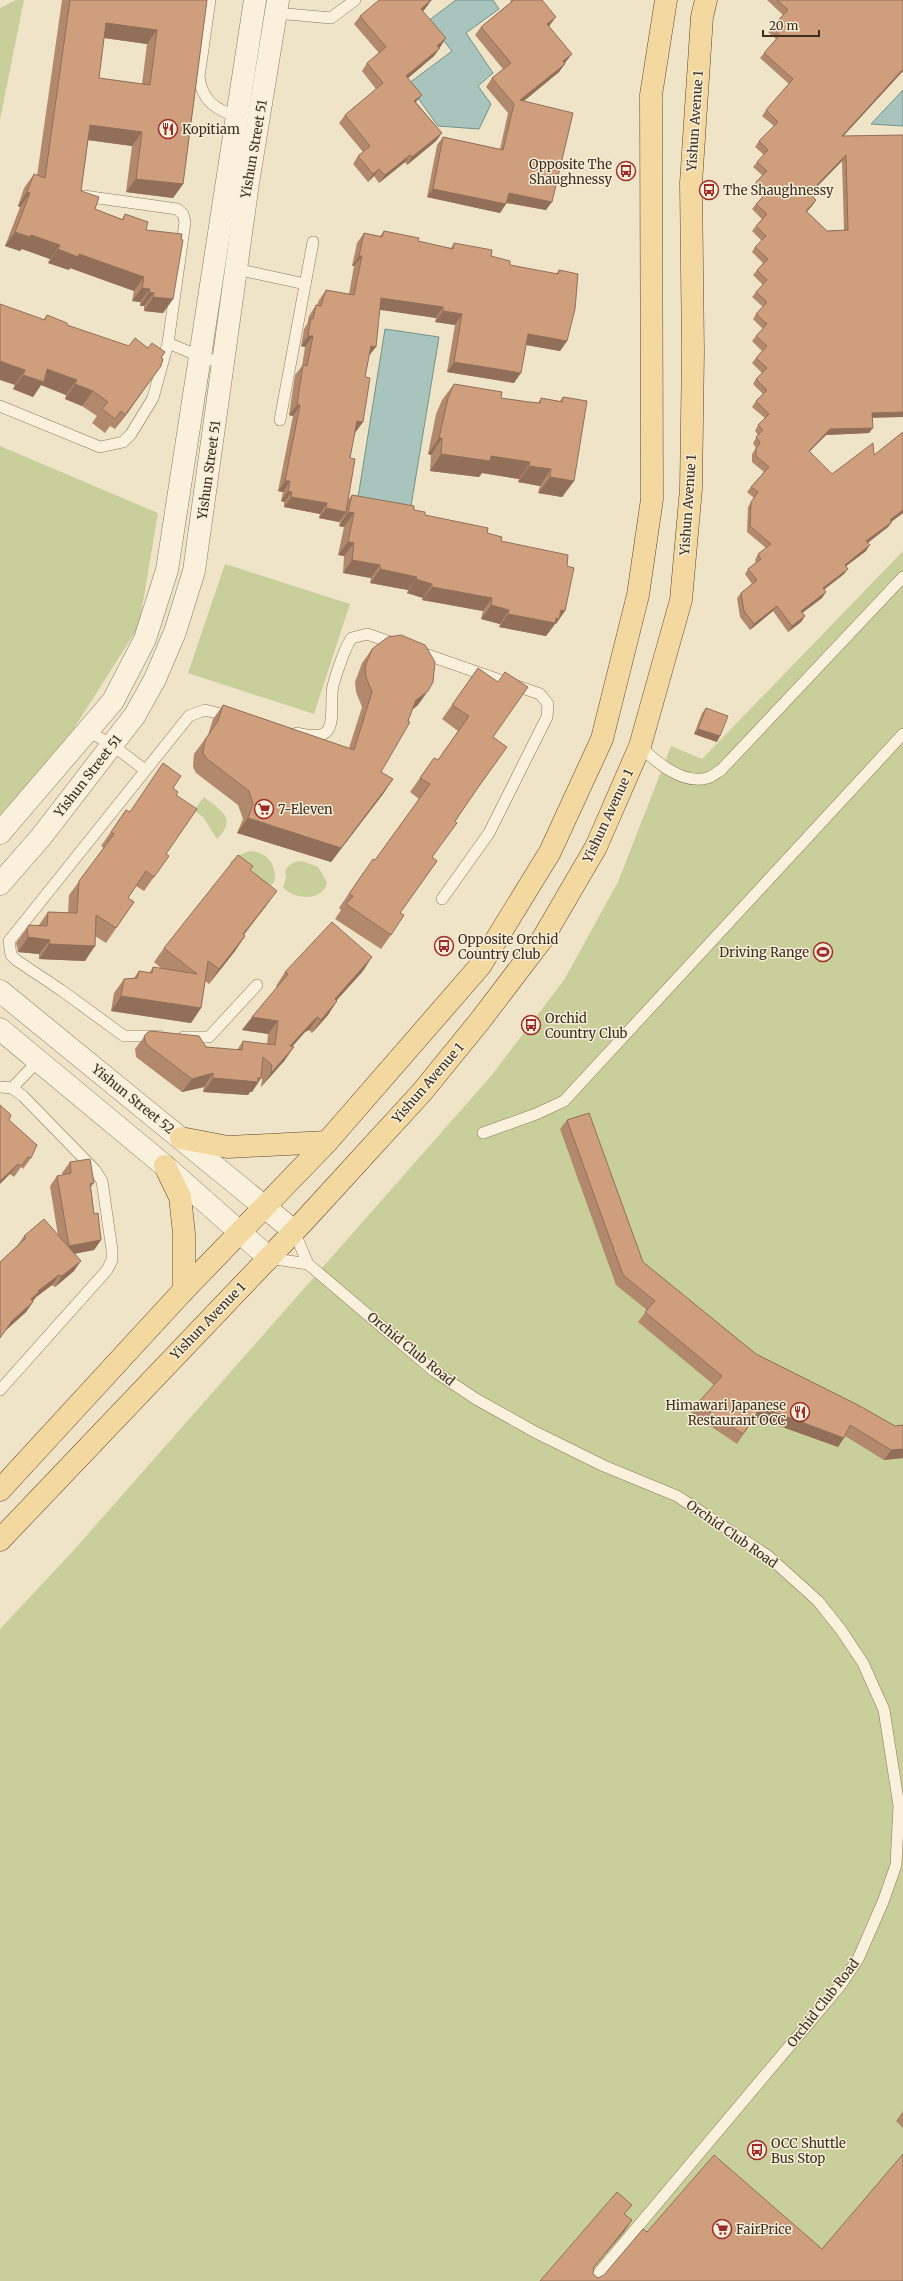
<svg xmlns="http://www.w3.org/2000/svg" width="903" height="2281" font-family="Merriweather,serif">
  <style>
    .green { fill: #c9cf9b }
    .water { fill: #a9c4bc; stroke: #6f938a }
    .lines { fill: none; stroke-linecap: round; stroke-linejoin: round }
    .lane-casing { stroke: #8d765c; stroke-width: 12 }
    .street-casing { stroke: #8d765c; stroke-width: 23 }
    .primary-casing { stroke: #5b4430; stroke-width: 23 }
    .lane { stroke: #faf1dc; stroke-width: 11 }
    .street { stroke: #faf1dc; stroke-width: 22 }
    .primary { stroke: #f3d9a0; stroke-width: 22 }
    .wall { fill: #b2896c; fill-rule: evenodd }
    .shaded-wall { fill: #916f58 }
    .building { fill: #cf9f7d; stroke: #916f58; fill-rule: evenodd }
    .labels { text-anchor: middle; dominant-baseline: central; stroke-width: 3; stroke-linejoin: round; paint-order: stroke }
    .street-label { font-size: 13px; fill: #3d2e20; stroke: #f7eed8 }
    .poi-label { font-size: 13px; fill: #3d2e20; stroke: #f7eed8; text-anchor: start }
  </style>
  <rect width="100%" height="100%" fill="#f0e4c8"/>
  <g class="green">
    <path d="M16,0H24L0,120V8Z"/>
    <path d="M0,446L158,513L139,626L73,730L0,815Z"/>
    <path d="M903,551V2281H0V1629L73,1551L491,1076L564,980L618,882L671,746L702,759Z"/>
    <path d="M225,564L350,604L314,714L188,673Z"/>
    <path d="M204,797C221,810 238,819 217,839L203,817L194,810Z"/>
    <path d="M250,851C269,853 275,864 275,881L268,889L230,867V862L239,855Z"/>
    <path d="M302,861L318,867L327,882C324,902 293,900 283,887L286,878L285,871C290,863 293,862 302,861Z"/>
  </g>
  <g class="water">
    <path d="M456,0H493L499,9L466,33L493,73L478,86L491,104L479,129L438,126L408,84L452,51L428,21Z"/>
    <path d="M903,90V126L871,124Z"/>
    <path d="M385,329L439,337L409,518L356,510Z"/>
  </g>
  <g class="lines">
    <g class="lane-casing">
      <g id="lane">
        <path d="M210,0L199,77C202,101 216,110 239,117"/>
        <path d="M276,13L331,18L355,0"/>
        <path d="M236,269L305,284"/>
        <path d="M168,343L199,356L222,363"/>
        <path d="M0,406L100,447L123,442L131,434L153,398L168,343L185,222L183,214L177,209L84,196"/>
        <path d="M280,420L313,242"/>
        <path d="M419,652L540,694L548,704L547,717L489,833L442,899"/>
        <path d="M88,731L112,745L145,770"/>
        <path d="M297,733C337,743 331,723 332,693C332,684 346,644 352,638L367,634L399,645"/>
        <path d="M640,746C656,762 682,785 707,778C712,777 717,772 721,770L903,577"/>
        <path d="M159,1036H124L61,990L16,960L11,955L9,941L189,716L205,710L232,717"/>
        <path d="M184,1037H209L257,985"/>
        <path d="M0,1087L12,1088L23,1096L95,1170L102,1181L112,1250V1260L107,1270L0,1390"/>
        <path d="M12,1088L38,1061"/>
        <path d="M483,1133L536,1114L564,1101L903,734"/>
        <path d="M294,1231L308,1264L434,1371L476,1399L535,1432L604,1466L677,1496L768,1556L818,1601L841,1630L863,1663L884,1710L899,1806L896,1865L883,1902L858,1959L840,1986L592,2281"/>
        <path d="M269,1258L308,1264"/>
      </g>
    </g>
    <g class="street-casing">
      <g id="street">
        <path d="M0,833L113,701L145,639L167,570L255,0"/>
        <path d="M0,884L41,837L135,715L155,679L175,632L194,571L248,183L278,0"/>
        <path d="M0,991L294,1231"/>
        <path d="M0,1029L165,1166L269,1258"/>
      </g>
    </g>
    <g class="primary-casing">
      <g id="primary">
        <path d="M181,1138L228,1147L327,1142"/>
        <path d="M165,1166L180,1197L184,1233V1290"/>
        <path d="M0,1490L184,1290L327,1142L480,966L550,852L602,739L638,595L652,499L651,95L666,0"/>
        <path d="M0,1540L303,1222L422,1092L479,1022L543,938L596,847L640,746L681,600L691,489L693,352L691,183L702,17L706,0"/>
      </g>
    </g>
    <use href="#lane" class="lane"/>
    <use href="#street" class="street"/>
    <use href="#primary" class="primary"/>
  </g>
  <g class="wall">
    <path d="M62,0H207L183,184L173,198L126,192L132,146L88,140L81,191L95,209L122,219L125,214L146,230L173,299L163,313L144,311V306H140V302L132,301L134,291L70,268L69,270L48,263L50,259L22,249L20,251L5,246L20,207L18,206L24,188L34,174L37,176ZM104,38L147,44L142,84L99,78Z"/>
    <path d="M510,0H542L550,25L549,26L565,63L559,72L524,101L546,210L506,203L500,213L427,197L437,145L443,137L500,149L508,113L486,87L492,78L503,69L475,35L481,27L511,2Z"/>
    <path d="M767,0H903V71L843,136L903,135L872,418L869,433L826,435L809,452L832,474L874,455L903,432V513L892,521L888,527L868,543L866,551L846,566L844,574L824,590L822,598L802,613L805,616L801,622L788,632L773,611L750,630L740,617L737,598L741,593L752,584L745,574L748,569L756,562L755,560L758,554L766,548L747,532L748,507L754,498L747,492L751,487L764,472L752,462V454L756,448L753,443L758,435L755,431L758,425L765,418L752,407L756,401L763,394L753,384L756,379L762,373L752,363L756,358L762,351L752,341L756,336L763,329L753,319L756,314L763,307L752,297L756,292L763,285L753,275L757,270L763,263L752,252L755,247L762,241L752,231L756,226L762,219L752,209L756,204L762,197L752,187L756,182L762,175L753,167L757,162L764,155L755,147L759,141L774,126L762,116L766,110L789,84L760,58L764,53L776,39L768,32L772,27L783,15ZM842,161L844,230L827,231L807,212L812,206L816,200L810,194Z"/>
    <path d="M430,2L423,11L441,46L439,48L434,56L408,78L416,102L442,133L436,141L407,165L405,162L379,183L374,176L368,182L353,164L358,156L363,152L339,123L345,115L376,89L362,71L367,63L379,53L354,24L360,16Z"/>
    <path d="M384,231L418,241L451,248L454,243L491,256L510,265L556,274L559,270L567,341L560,351L526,345L514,383L447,372L455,325L435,322L436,318L380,309L369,357L365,377L363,422L355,432L350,458L348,500L352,495L414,510L425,515L487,533L501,541L556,624H555L546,636L499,627L500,624L481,619L483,611L422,600L423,598L407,593L408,590L370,583L371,578L343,573L344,556L338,555L344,527L339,526L340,521L339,522L319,518L320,514L284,507V502L281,501L283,492L278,491L293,416L289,415L295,375L302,366L305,347L301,346L304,329L307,324L309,316L316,305H317L319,300L326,290L349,294L354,266H352L357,243L364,233L380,236Z"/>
    <path d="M47,315L67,325L129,411L115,429L110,426L105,433L92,423L97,416L82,406L65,399L66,395L41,385L33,397L13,389L44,319Z"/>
    <path d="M454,384L501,398L529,402L538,403L541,398L560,401L563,397L574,481L562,497L538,493L540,486L518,482L519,479L482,473L479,477L430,471L431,455L428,454L436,414L442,400Z"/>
    <path d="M372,649L418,705L412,710L381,772L393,779L383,794L331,862L237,833L243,819L238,805L196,773L193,767L194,754L208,735L213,719L223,705L349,748L362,707L356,692L355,682L362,663Z"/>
    <path d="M478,668L493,737L497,761L473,794L432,858L437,861L400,913L391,935L381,949L335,919L341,910L339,908L363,873L375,860L419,799L410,792L434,758L438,760L458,731L442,719Z"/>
    <path d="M706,708L717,742L694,734L702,713Z"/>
    <path d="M173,788L176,795L166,854L169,856L144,891L136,886L128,898L134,902L106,943L95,936L85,961L39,959V954L18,952L16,943L27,928L39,925L48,912L68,913L69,895L104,848L101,846L126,810L129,812Z"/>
    <path d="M266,906L244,935L245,936L235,951L209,984L205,981L201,1008L191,1023L111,1011L114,993L124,979L134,978L139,971L149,973L153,967L162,969L154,962L164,948Z"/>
    <path d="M363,971L336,1001L328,1015L312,1033L309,1030L305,1032L292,1047L285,1060L261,1087L262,1079L261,1078L252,1092H250L248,1095L203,1092L204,1087L182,1092L136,1057L135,1049L147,1033L206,1047L237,1050L243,1041L267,1044L268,1034L242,1030L277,987L276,986L285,972Z"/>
    <path d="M9,1120L31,1158L23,1169L21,1167L14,1177L10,1174Z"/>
    <path d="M567,1120L643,1262L756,1354L895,1426L903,1425V1458L884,1460L845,1436L838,1447L755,1417L737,1444L691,1413L697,1404L714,1385L638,1322L647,1310L616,1285L560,1129Z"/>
    <path d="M70,1162L94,1183L91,1187L94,1214L101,1240L94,1250L74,1254V1271L55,1287L52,1285L36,1297L33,1301V1302L26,1312L5,1331L0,1262L17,1246L24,1236H58L50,1186L57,1176L63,1175L62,1173Z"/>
    <path d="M903,2111V2128L896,2121Z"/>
  </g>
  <g class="shaded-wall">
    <path d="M428,0H432L430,2L425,9L416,17Z"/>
    <path d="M556,17L550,25L541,33L547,24Z"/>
    <path d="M106,23L157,30L147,44L97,37Z"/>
    <path d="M446,38L441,46L432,54L437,46Z"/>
    <path d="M440,48L434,56L401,84L406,76Z"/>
    <path d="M572,54L565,63L557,70L563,61Z"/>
    <path d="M565,64L559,72L514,109L520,100Z"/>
    <path d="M903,69V71L838,142L842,136Z"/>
    <path d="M422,95L416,102L414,101Z"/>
    <path d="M90,125L142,132L132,146L80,139Z"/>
    <path d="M442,133L436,141L407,165L412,157Z"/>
    <path d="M410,155L405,162L379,183L385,175Z"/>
    <path d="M846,155L842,161L805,199L809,193Z"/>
    <path d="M379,169L374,176L368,182L373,174Z"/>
    <path d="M136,179L183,184L173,198L126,192Z"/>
    <path d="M433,189L506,204L500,213L427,197Z"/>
    <path d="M27,192L30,193L20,207L18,206Z"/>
    <path d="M509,193L552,202L546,210L503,202Z"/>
    <path d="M816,200L812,206L802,216L806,211Z"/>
    <path d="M15,232L31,235L60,245L50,259L22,249L20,251L5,246Z"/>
    <path d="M58,249L79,254L144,277L134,291L70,268L69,270L48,263Z"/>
    <path d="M359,256H362L354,266H352Z"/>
    <path d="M142,288L150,289L140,302L132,301Z"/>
    <path d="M149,292L154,293L144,306H140Z"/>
    <path d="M153,297L173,299L163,313L144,311Z"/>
    <path d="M381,298L443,307L436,318L374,309Z"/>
    <path d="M443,311L462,314L455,325L435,322Z"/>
    <path d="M528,334L567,341L560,351L521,344Z"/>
    <path d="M308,336H313L305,347L301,346Z"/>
    <path d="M371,346L376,347L368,357Z"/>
    <path d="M0,361L25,370L15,385L0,380Z"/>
    <path d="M454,362L521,373L514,383L447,372Z"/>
    <path d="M161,366L129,411L115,429L125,415Z"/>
    <path d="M47,369L77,380L66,395L41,385L33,397L13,389L23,375Z"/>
    <path d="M75,384L93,391L82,406L65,399Z"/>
    <path d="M297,405H300L293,416L289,415Z"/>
    <path d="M903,412V417L868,418L872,413Z"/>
    <path d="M357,421L363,422L355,433L350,431Z"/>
    <path d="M873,428L869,433L826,435L805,456L809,451L830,429Z"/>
    <path d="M439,438H442L431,455L428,454Z"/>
    <path d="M441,454L491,456L530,462L519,479L482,473L479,477L430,471Z"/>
    <path d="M529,466L551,469L540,486L518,482Z"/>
    <path d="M550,477L574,481L562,497L538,493Z"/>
    <path d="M285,481H290L283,492L278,491Z"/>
    <path d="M288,491L292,492L284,502L281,501Z"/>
    <path d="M291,497L327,503L320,514L284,507Z"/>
    <path d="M326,508L346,512L339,522L319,518Z"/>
    <path d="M903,510V513L887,525L890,520Z"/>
    <path d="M348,512L354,513L344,527L339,526Z"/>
    <path d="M892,522L888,527L863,546L866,541Z"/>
    <path d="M348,542L354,543L344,556L338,555Z"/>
    <path d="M870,545L866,551L841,570L845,565Z"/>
    <path d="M352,560L380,565L371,578L343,573Z"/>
    <path d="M380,569L417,577L408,590L370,583Z"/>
    <path d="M848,569L844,574L819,593L823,588Z"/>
    <path d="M416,579L432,584L423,598L407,593Z"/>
    <path d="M432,587L492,598L483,611L422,600Z"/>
    <path d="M826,592L822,598L797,617L801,611Z"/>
    <path d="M491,605L509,610L500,624L481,619Z"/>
    <path d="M777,606L773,611L750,630L754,624Z"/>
    <path d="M561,610L565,611L556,624H555L546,636L499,627L508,614Z"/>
    <path d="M805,616L801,622L788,632L792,626Z"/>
    <path d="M428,691L418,705L405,715L416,700Z"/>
    <path d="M698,729L720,736L717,742L694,734Z"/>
    <path d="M393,779L383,794L331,862L237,833L248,818Z"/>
    <path d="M277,891L266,906L232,948L243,934Z"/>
    <path d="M245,936L235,951L209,984L219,969Z"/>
    <path d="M28,937L50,940L39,954L18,952Z"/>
    <path d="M49,944L95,946L85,961L39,959Z"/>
    <path d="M372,957L363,971L325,1013L335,999Z"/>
    <path d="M121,996L201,1008L191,1023L111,1011Z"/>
    <path d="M337,1001L328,1015L312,1033L321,1020Z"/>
    <path d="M252,1017L278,1021L268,1034L242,1030Z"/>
    <path d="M318,1017L309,1030L305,1032L280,1060L290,1046L315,1019Z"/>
    <path d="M294,1047L285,1060L261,1087L271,1073Z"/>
    <path d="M213,1073L204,1087L182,1092L192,1079Z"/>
    <path d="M213,1078H261L252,1092H250L248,1095L203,1092Z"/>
    <path d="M18,1164L10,1174L0,1184V1181Z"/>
    <path d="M101,1240L94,1250L62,1256L69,1246Z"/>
    <path d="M81,1261L74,1271L55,1287L62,1276Z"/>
    <path d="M59,1275L52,1285L36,1297L32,1302L31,1299L38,1291Z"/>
    <path d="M33,1302L26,1312L5,1331L12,1321Z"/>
    <path d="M761,1407L844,1438L838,1447L754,1417Z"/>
    <path d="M903,1449V1458L884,1460L891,1450Z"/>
    <path d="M632,2220L625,2231L586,2277L594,2267Z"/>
  </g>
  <g class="building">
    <path d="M70,0H207L183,184L136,179L142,132L90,125L81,191L99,197L95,209L123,220L125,214L148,222L146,230L182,234L181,239L183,240L173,299L153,297L154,293L149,292L150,289L142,288L144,277L79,254L78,257L58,249L60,245L31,235L30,237L15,232L30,193L27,192L34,174L45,178ZM106,23L157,30L150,85L99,78Z"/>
    <path d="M379,0H429L430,1L421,9L446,38L437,46L440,48L406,76L422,95L414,101L442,133L412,157L410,155L385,175L379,169L373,174L358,156L370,146L345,115L383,83L367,63L386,47L360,16Z"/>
    <path d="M514,0H542L556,17L547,24L572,54L563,61L565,64L520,100L573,113L552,202L509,193L506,204L433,189L443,137L503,150L514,104L492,78L511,63L481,27Z"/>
    <path d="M777,0H903V69L842,136L903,135V412L872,413L873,428L830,429L809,451L832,474L873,443L874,455L903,432V510L890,520L892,522L866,541L870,545L845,565L848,569L823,588L826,592L801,611L805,616L792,626L777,606L754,624L744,611L741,593L757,580L748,569L761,559L758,554L771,544L750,526L751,502L758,492L751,487L769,467L756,456V448L760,443L756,437L763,430L758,425L769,414L756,401L767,390L756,379L767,368L756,358L767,346L756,336L767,324L756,314L767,302L756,292L767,280L757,270L768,259L755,247L766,236L756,226L767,214L756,204L767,193L756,182L767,171L757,162L768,150L759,141L778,122L766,110L793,79L764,53L780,35L772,27L788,10ZM846,155L848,230L827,231L806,211L816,200L809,193Z"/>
    <path d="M384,231L419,238L418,241L453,249L454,243L492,250L491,256L510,261V265L558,274L559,270L578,274L575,309L567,341L528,334L521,373L454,362L462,314L443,311V307L381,298L376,347L371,346L365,377L370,378L363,422L357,421L350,458L355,459L346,512L326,508L327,503L291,497L292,492L288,491L290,481H285L300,405H297L303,365L307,366L313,336H308L311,318L313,319L316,305L321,306L326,290L354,295L362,256H359L364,233L382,237Z"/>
    <path d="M0,304L45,320L47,315L67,323V325L129,346L135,338L148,348L152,343L165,352L161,358L163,359L161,366L125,415L121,411L115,419L102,409L108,402L93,391L75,384L77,380L47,369L44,382L23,375L25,370L0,361Z"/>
    <path d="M454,384L502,392L501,398L529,402L540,403L541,398L562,402L563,397L587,401L574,481L550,477L551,469L529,466L530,462L491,456L490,461L441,454L442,438H439L448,398Z"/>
    <path d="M352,495L414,506V510L425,512V515L488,528L487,533L502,537L501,541L568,555L567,566L574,568L565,611L561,610L559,619L556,618L555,623L508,614L509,610L491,605L492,598L432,587V584L416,579L417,577L380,569V565L352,560L354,543L348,542L354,513L348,512Z"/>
    <path d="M401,635L425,645L435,662L433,682L428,691L416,700L408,721L410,722L381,772L393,779L341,848L248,818L253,804L249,791L206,758L203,753L205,740L218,721L223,705L354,750L372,692L366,677L365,667L372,649L388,637Z"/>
    <path d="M478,668L498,682L505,672L528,687L493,737L507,747L477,789L455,821L457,823L432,857L437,861L400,913L404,915L391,935L346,904L353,896L349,894L373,859L375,860L430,784L420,778L434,758L438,760L469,716L452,705Z"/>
    <path d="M706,708L728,716L720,736L698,729Z"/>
    <path d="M163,763L181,776L173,788L178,792L176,795L197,809L166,854L169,856L154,877L146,871L128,898L134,902L116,928L96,915L95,946L49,944L50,940L28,937L27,928L29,925L47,926L48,912L77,913L79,881L114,834L111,832L126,810L130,812Z"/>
    <path d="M238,855L253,866L250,870L277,891L243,934L245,936L219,969L208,961L201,1008L121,996L124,979L137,978L139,971L152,973L153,967L197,974L164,948Z"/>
    <path d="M332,922L372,957L335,999L337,1001L321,1020L318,1017L315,1019L290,1046L294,1047L271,1073L272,1065L263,1057L261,1078H258V1082L213,1078V1073L192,1079L146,1044L144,1036L147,1033L150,1031L199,1036L206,1047L242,1050L243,1041L275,1045L278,1021L252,1017L288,974L285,972Z"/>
    <path d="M0,1105L11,1115L9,1120L37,1145L31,1158L28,1157L21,1166L18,1164L0,1181Z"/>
    <path d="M589,1113L643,1262L756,1354L858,1405L895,1426L903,1425V1449L891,1450L850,1425L844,1438L761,1407L743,1434L697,1404L722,1376L645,1312L655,1301L623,1275L567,1120Z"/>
    <path d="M90,1159L94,1183L90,1184L94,1214L98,1213L101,1240L69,1246L57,1176L71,1173L70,1162Z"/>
    <path d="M44,1219L81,1261L62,1276L59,1275L38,1291L39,1292L31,1299L33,1302L12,1321L0,1338V1262L26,1238L24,1236Z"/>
    <path d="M903,2154V2281H540L617,2192L632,2205L624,2214L632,2220L594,2267L593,2274L598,2278L604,2275L643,2229L647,2232L714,2155L822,2249Z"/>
  </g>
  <defs>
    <g id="restaurant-ring" transform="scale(1)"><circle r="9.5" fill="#f7eed8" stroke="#9e2a2b" stroke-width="1.5"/><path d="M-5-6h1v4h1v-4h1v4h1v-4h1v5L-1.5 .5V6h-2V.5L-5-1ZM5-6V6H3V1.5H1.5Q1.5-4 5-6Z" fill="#9e2a2b"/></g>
    <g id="bus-ring" transform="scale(1)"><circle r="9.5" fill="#f7eed8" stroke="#9e2a2b" stroke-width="1.5"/><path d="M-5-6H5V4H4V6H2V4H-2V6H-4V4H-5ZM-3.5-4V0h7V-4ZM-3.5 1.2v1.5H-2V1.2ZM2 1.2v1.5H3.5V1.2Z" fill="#9e2a2b"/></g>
    <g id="supermarket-ring" transform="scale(1)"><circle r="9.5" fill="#f7eed8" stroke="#9e2a2b" stroke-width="1.5"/><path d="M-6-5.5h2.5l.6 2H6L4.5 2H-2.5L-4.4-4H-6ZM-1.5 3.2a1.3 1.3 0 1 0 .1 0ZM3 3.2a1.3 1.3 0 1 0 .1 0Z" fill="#9e2a2b"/></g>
    <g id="stadium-ring" transform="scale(1)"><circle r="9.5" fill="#f7eed8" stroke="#9e2a2b" stroke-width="1.5"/><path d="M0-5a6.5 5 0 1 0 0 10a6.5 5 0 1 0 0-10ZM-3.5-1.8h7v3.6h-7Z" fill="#9e2a2b"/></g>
  </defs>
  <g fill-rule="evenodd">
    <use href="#restaurant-ring" x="168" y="129"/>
    <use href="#bus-ring" x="626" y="171"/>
    <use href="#bus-ring" x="709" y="190"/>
    <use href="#supermarket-ring" x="264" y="809"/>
    <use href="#bus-ring" x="444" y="946"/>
    <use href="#stadium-ring" x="823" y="952"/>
    <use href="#bus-ring" x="531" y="1025"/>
    <use href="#restaurant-ring" x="800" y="1412"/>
    <use href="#bus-ring" x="757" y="2150"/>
    <use href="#supermarket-ring" x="722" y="2229"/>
  </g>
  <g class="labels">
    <g class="street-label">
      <text transform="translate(695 121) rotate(-86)">Yishun Avenue 1</text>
      <text transform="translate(254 149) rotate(-80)">Yishun Street 51</text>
      <text transform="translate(209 470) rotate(-82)">Yishun Street 51</text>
      <text transform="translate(688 505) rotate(-86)">Yishun Avenue 1</text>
      <text transform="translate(88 776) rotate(-52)">Yishun Street 51</text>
      <text transform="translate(608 816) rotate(-65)">Yishun Avenue 1</text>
      <text transform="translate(428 1083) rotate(-49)">Yishun Avenue 1</text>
      <text transform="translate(133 1099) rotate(39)">Yishun Street 52</text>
      <text transform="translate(208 1321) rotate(-46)">Yishun Avenue 1</text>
      <text transform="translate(411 1349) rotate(39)">Orchid Club Road</text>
      <text transform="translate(732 1534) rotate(35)">Orchid Club Road</text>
      <text transform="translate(823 2003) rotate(-52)">Orchid Club Road</text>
    </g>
    <g class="poi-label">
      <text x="182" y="129">Kopitiam</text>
      <text x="612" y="164" text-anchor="end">Opposite The<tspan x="612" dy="15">Shaughnessy</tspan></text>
      <text x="723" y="190">The Shaughnessy</text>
      <text x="278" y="809">7-Eleven</text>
      <text x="458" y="939">Opposite Orchid<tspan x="458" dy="15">Country Club</tspan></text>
      <text x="809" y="952" text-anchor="end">Driving Range</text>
      <text x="545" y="1018">Orchid<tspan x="545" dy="15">Country Club</tspan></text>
      <text x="786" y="1405" text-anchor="end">Himawari Japanese<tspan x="786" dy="15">Restaurant OCC</tspan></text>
      <text x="771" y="2143">OCC Shuttle<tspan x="771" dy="15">Bus Stop</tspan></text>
      <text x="736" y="2229">FairPrice</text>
    </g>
  </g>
  <path d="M763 30v6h56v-6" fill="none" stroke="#3d2e20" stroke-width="2"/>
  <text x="769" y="30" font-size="12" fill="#3d2e20" stroke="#f7eed8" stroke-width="3" paint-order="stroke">20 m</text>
</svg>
